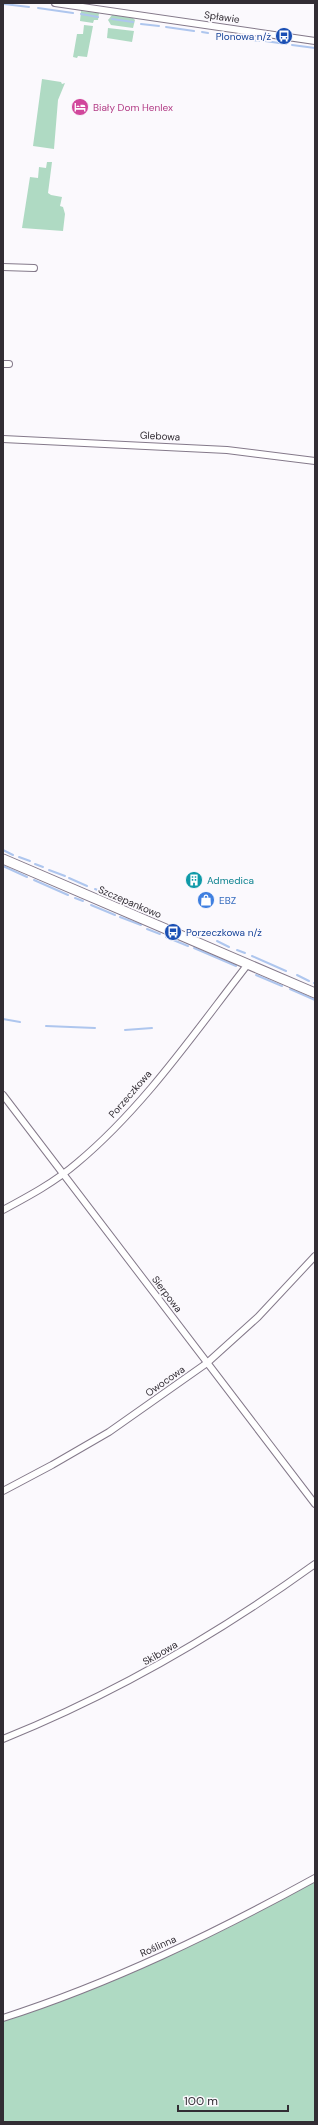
<svg xmlns="http://www.w3.org/2000/svg" width="318" height="2125" font-family="'DM Sans',sans-serif">
  <style>
    .green { fill: #afdac3 }
    .lines { fill: none; stroke-linecap: round; stroke-linejoin: round }
    .stream { stroke: #aec6ee; stroke-width: 2 }
    .street-casing { stroke: #84798a; stroke-width: 8 }
    .secondary-casing { stroke: #84798a; stroke-width: 11 }
    .street { stroke: #fff; stroke-width: 6 }
    .secondary { stroke: #fff; stroke-width: 9 }
    .labels { text-anchor: middle; dominant-baseline: central; stroke-width: 3.5; stroke-linejoin: round; paint-order: stroke }
    .street-label { font-size: 10px; fill: #322d34; stroke: #fbf9fd }
    .transit-label { font-size: 10px; fill: #164399; stroke: #fbf9fd; text-anchor: end }
    .hotel-label { font-size: 10px; fill: #b23c85; stroke: #fbf9fd; text-anchor: start }
    .culture-label { font-size: 10px; fill: #0d838f; stroke: #fbf9fd; text-anchor: start }
    .shop-label { font-size: 10px; fill: #366cbe; stroke: #fbf9fd; text-anchor: start }
  </style>
  <rect width="100%" height="100%" fill="#fbf9fd"/>
  <g class="green">
    <path d="M81,11L99,13L98,20H94L93,23L80,21Z"/>
    <path d="M112,15L133,18L135,20L133,28L111,25L108,20Z"/>
    <path d="M84,25L93,26L87,57L78,56L77,58L73,57L77,34H83Z"/>
    <path d="M108,28L134,31L132,42L107,38Z"/>
    <path d="M42,79L61,82L62,84L65,83L58,100L54,149L33,146Z"/>
    <path d="M47,162H52L48,193L51,195L62,197L60,206L63,207L65,214L63,231L22,228L30,177L38,178L39,167L46,168Z"/>
    <path d="M315,1880V2122H3V2020L196,1943L230,1927Z"/>
  </g>
  <g class="lines">
    <g class="stream">
      <path d="M4,4L29,7"/>
      <path d="M38,8L73,13"/>
      <path d="M81,14L98,17"/>
      <path d="M112,19L133,22"/>
      <path d="M141,24L159,26"/>
      <path d="M166,27L194,31"/>
      <path d="M202,32L208,33"/>
      <path d="M219,35L231,37"/>
      <path d="M238,38L259,41"/>
      <path d="M265,41L286,44"/>
      <path d="M292,45L315,48"/>
      <path d="M3,850L13,855"/>
      <path d="M19,857L30,861"/>
      <path d="M35,864L43,867"/>
      <path d="M3,866L27,877"/>
      <path d="M49,870L65,876"/>
      <path d="M69,878L87,886"/>
      <path d="M34,880L68,895"/>
      <path d="M95,889L110,895"/>
      <path d="M75,898L83,901"/>
      <path d="M124,901L156,915"/>
      <path d="M91,905L115,915"/>
      <path d="M120,917L141,925"/>
      <path d="M147,929L160,934"/>
      <path d="M166,937L188,946"/>
      <path d="M217,941L229,947"/>
      <path d="M194,948L236,966"/>
      <path d="M237,950L245,953"/>
      <path d="M252,956L286,971"/>
      <path d="M256,975L282,986"/>
      <path d="M297,975L309,981"/>
      <path d="M314,983H315"/>
      <path d="M290,989L315,1000"/>
      <path d="M3,1019L20,1022"/>
      <path d="M46,1026L95,1028"/>
      <path d="M125,1030L152,1028"/>
    </g>
    <g class="street-casing">
      <g id="street">
        <path d="M55,3L315,41"/>
        <path d="M3,267L34,268"/>
        <path d="M3,364H9"/>
        <path d="M3,439L227,450L315,461"/>
        <path d="M3,1095L315,1504"/>
        <path d="M3,1210C29,1196 55,1182 77,1163C144,1107 195,1032 248,964"/>
        <path d="M3,1491L52,1465L109,1432L207,1363L258,1317L315,1256"/>
        <path d="M3,1739C115,1694 218,1634 315,1564"/>
        <path d="M3,2018C112,1983 215,1933 315,1878"/>
      </g>
    </g>
    <g class="secondary-casing">
      <path id="secondary" d="M3,859L315,993"/>
    </g>
    <use href="#street" class="street"/>
    <use href="#secondary" class="secondary"/>
  </g>
  <defs>
    <g id="bus-disc" transform="scale(0.9)"><circle r="9.5" fill="#1a4fb4" stroke="#fbf9fd"/><path d="M-5-6H5V4H4V6H2V4H-2V6H-4V4H-5ZM-3.5-4V0h7V-4ZM-3.5 1.2v1.5H-2V1.2ZM2 1.2v1.5H3.5V1.2Z" fill="#fff"/></g>
    <g id="hotel-disc" transform="scale(0.9)"><circle r="9.5" fill="#d1479c" stroke="#fbf9fd"/><path d="M-6-4.5h1.5V1H6V5H4.5V3h-9V5H-6ZM-4 0a1.8 1.8 0 1 1 3.6 0ZM.5 0V-2.5h3Q6-2.5 6 0Z" fill="#fff"/></g>
    <g id="building-disc" transform="scale(0.9)"><circle r="9.5" fill="#0f9aa8" stroke="#fbf9fd"/><path d="M-4-6H4V6H1V3H-1V6H-4ZM-2.5-4.3h1.7v1.8h-1.7ZM.8-4.3h1.7v1.8H.8ZM-2.5-1h1.7V.8h-1.7ZM.8-1h1.7V.8H.8Z" fill="#fff"/></g>
    <g id="shop-disc" transform="scale(0.9)"><circle r="9.5" fill="#3f7fe0" stroke="#fbf9fd"/><path d="M-5-2.5h2.3a2.7 3.5 0 0 1 5.4 0H5L5.5 6h-11ZM-1.5-2.5h3a1.5 2.3 0 0 0-3 0Z" fill="#fff"/></g>
  </defs>
  <g fill-rule="evenodd">
    <use href="#bus-disc" x="284" y="36"/>
    <use href="#hotel-disc" x="80" y="107"/>
    <use href="#building-disc" x="194" y="880"/>
    <use href="#shop-disc" x="206" y="900"/>
    <use href="#bus-disc" x="173" y="932"/>
  </g>
  <g class="labels">
    <g class="street-label">
      <text transform="translate(222 17) rotate(8)">Spławie</text>
      <text transform="translate(160 436) rotate(3)">Glebowa</text>
      <text transform="translate(130 902) rotate(23)">Szczepankowo</text>
      <text transform="translate(130 1094) rotate(-49)">Porzeczkowa</text>
      <text transform="translate(167 1294) rotate(53)">Sierpowa</text>
      <text transform="translate(165 1381) rotate(-35)">Owocowa</text>
      <text transform="translate(160 1653) rotate(-30)">Skibowa</text>
      <text transform="translate(158 1946) rotate(-24)">Roślinna</text>
    </g>
    <g class="transit-label">
      <text x="271" y="36">Plonowa n/ż</text>
      <text x="186" y="932" text-anchor="start">Porzeczkowa n/ż</text>
    </g>
    <g class="hotel-label">
      <text x="93" y="107">Biały Dom Henlex</text>
    </g>
    <g class="culture-label">
      <text x="207" y="880">Admedica</text>
    </g>
    <g class="shop-label">
      <text x="219" y="900">EBZ</text>
    </g>
  </g>
  <rect width="318" height="2125" fill="none" stroke="#322d34" stroke-width="8"/>
  <path d="M178 2105v6h110v-6" fill="none" stroke="#322d34" stroke-width="2"/>
  <text x="184" y="2105" font-size="12" fill="#322d34" stroke="#fbf9fd" stroke-width="3" paint-order="stroke">100 m</text>
</svg>
